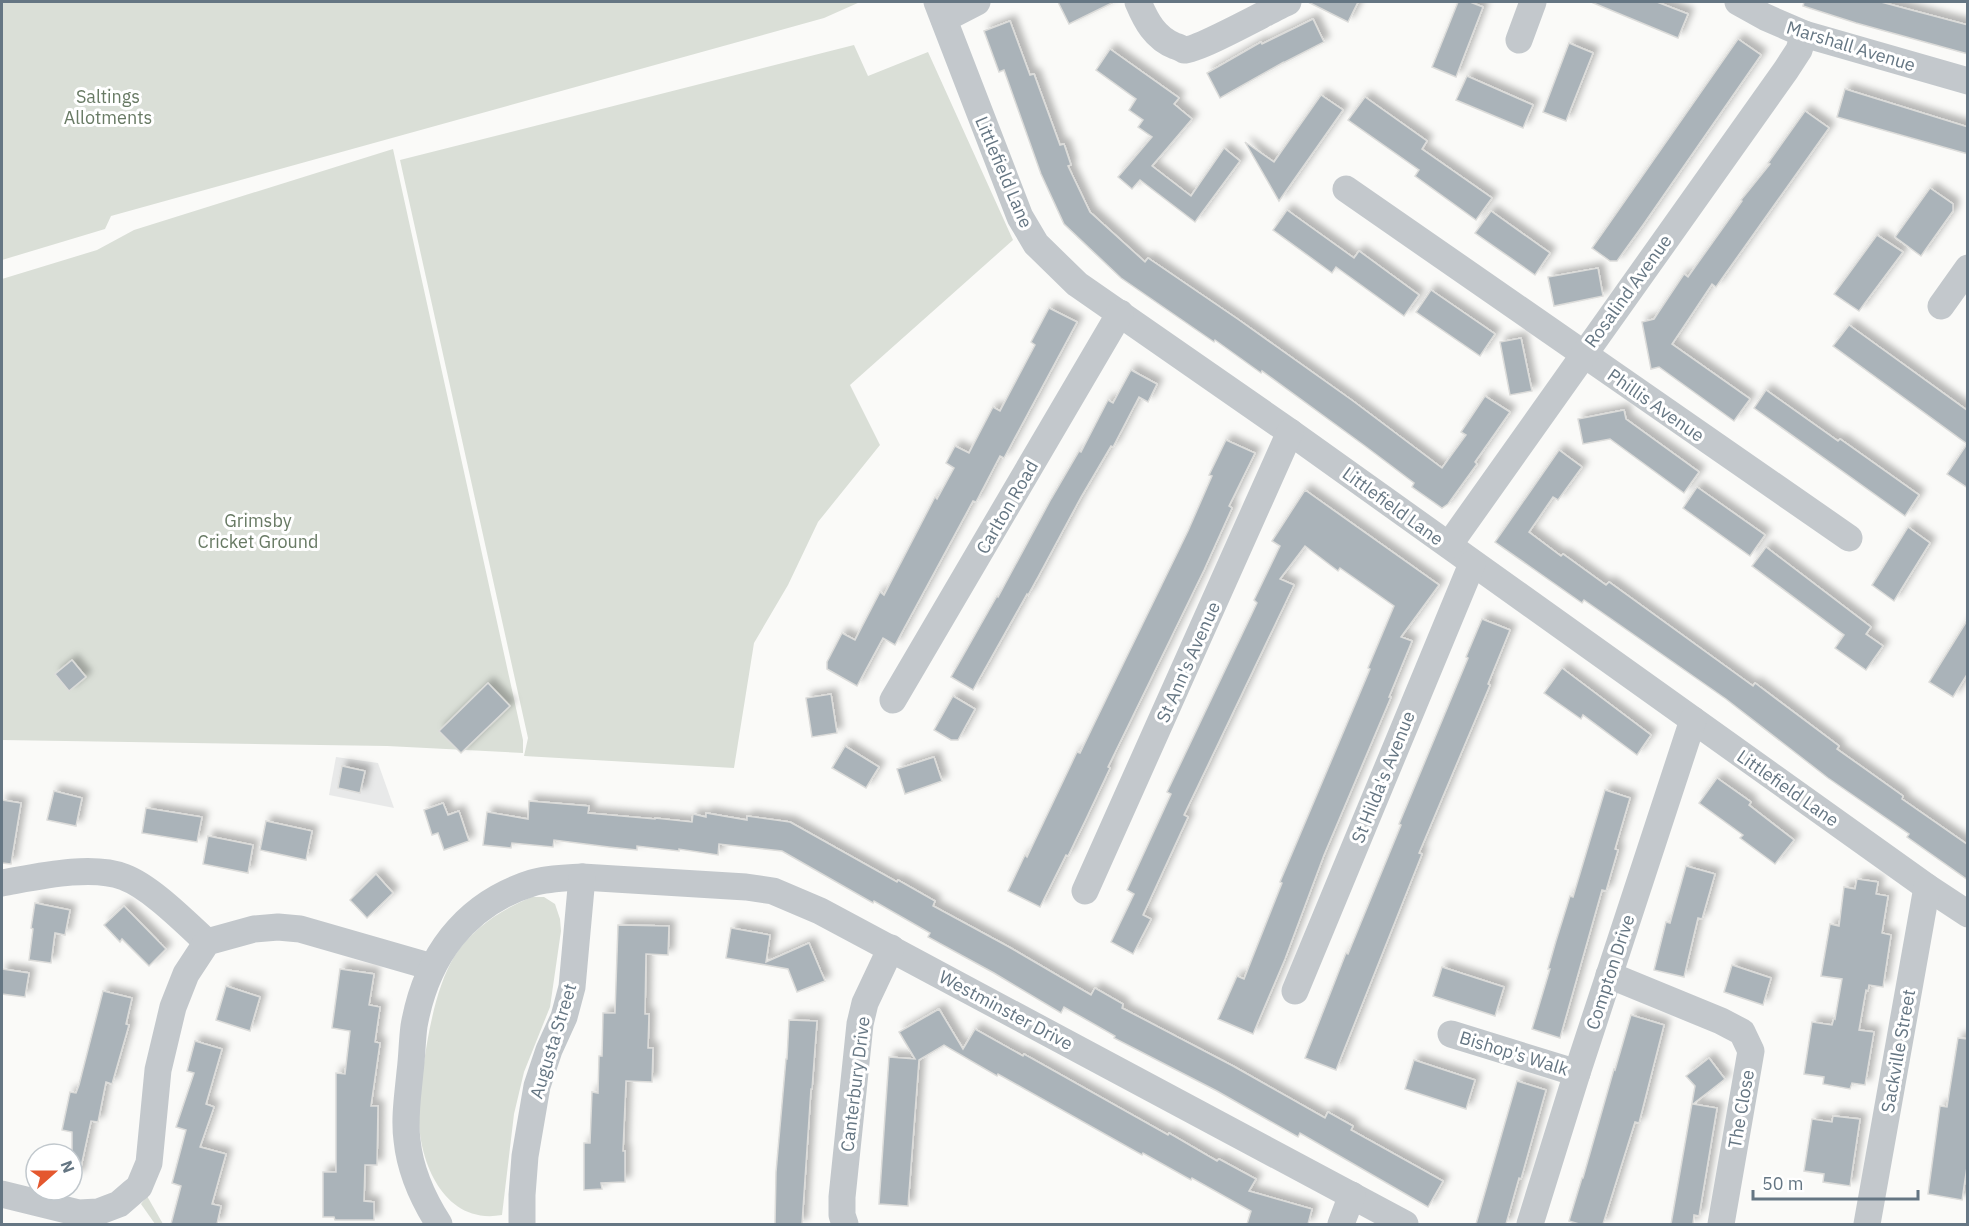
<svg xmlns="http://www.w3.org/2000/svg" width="1969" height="1226" font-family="'IBM Plex Sans',sans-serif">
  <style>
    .built { fill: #e8e9e9 }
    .green { fill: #dadfd7 }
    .building { fill: #aab3b9; stroke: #dcdcda; stroke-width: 1.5; filter: url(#shadow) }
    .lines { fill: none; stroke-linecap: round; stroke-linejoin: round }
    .minor { stroke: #c3c8cc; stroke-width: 27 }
    .labels { text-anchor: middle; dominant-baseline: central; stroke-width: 6; stroke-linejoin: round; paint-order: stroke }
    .street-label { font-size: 18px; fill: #657683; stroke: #fff }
    .park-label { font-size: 18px; fill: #687a64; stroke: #fff }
  </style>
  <defs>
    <filter id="shadow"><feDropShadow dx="5.5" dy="-5.5" stdDeviation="3" flood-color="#0004"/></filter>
  </defs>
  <rect width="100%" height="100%" fill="#fafaf8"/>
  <path class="built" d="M336,757L378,763L394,808L329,795Z"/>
  <g class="green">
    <path d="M2,2H860L824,18L111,216L105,229L2,260Z"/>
    <path d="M854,45L868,76L928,52L1013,240L850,385L880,445L818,522L788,585L754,643L734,768L524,756L528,738L400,160Z"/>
    <path d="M393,149L523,740V753L387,746L2,740V279L97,250L134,230Z"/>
    <path d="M532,897H544L555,904L560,919L561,931L550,1007L524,1072L514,1114L502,1215C441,1226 417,1155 419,1112C422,1068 431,995 454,957C471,929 502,909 532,897Z"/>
    <path d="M147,1196L163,1224H155L141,1204Z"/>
  </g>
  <g class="building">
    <path d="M1058,2H1114L1069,24Z"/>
    <path d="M1308,2H1358L1348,22Z"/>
    <path d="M1458,2H1470L1483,7L1456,77L1432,67Z"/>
    <path d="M1591,2H1657L1688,14L1678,38Z"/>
    <path d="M1804,2H1881L1968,25V54L1856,23L1803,6Z"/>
    <path d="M1313,19L1324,42L1283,63L1284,62L1220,98L1207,73L1261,42L1262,44Z"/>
    <path d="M1010,21L1030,75L1034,74L1060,145L1064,144L1071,165L1068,166L1090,212L1145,262L1148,258L1239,320L1353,401L1442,468L1466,435L1461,432L1485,396L1510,412L1475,462L1477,464L1448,504L1442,508L1412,487L1414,483L1365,446L1262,371L1261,373L1215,340L1214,342L1121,278L1064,224L1041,174L1004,70L999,72L984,31Z"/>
    <path d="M1738,39L1761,55L1643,225L1617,261H1610L1592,248Z"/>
    <path d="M1569,43L1593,53L1566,121L1543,112Z"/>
    <path d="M1110,49L1179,98L1174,104L1192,119L1152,166L1191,196L1224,148L1240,161L1195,222L1140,180L1132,189L1118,177L1152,137L1138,127L1143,120L1129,110L1136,99L1096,70Z"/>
    <path d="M1467,76L1533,105L1523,128L1456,100Z"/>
    <path d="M1845,89L1968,127V154L1837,117Z"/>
    <path d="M1321,95L1343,110L1279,201L1245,142L1274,162Z"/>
    <path d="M1365,97L1427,141L1422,149L1492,198L1476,220L1415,176L1419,170L1348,120Z"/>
    <path d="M1805,111L1829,128L1716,287L1712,284L1672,344L1750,399L1734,421L1659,367L1651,369L1642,322L1654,319L1684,274L1688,277L1742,201L1741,200L1770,164L1768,163Z"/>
    <path d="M1930,188L1953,204V211L1921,256L1895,237Z"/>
    <path d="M1287,210L1354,258L1359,251L1419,295L1404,316L1336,267L1332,273L1273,230Z"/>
    <path d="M1491,211L1550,253L1535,275L1475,233Z"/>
    <path d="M1877,235L1903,252L1859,311L1834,294Z"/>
    <path d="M1598,268L1603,296L1554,306L1548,277Z"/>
    <path d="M1431,290L1495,334L1480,356L1416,312Z"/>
    <path d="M1049,308L1077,322L1004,458L1000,456L976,502L973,501L895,645L883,638L857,686L827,669V662L842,633L855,640L880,592L884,595L935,497L937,499L954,468L946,463L955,446L969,453L993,407L1000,411L1035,345L1031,342Z"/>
    <path d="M1849,325L1968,411V488L1947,474L1967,444L1833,346Z"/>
    <path d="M1521,338L1532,391L1510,395L1500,342Z"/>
    <path d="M1131,370L1157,384L1148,402L1139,397L1113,447L1111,446L1081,497L1038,577L1028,595L1027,594L973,690L951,677L997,596L998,597L1051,499L1079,451L1081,452L1108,400L1113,403Z"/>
    <path d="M1766,390L1838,441L1840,439L1919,495L1905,516L1754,408Z"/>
    <path d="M1624,410L1626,419L1699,472L1684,493L1610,439L1583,444L1578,419Z"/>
    <path d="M1226,440L1255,453L1229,506L1232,508L1204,570L1108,767L1110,768L1085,821L1068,856L1066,855L1040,907L1008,891L1025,855L1027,857L1077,752L1080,753L1112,687L1188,531L1212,476L1209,475Z"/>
    <path d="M1559,450L1582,467L1558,500L1553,497L1529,532L1561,556L1563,554L1606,585L1609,582L1753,686L1755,683L1839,746L1837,749L1903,796L1902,799L1968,845V880L1907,837L1909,834L1828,778L1726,699L1584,600L1582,603L1495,542Z"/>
    <path d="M1697,487L1765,535L1750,556L1683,508Z"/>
    <path d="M1305,490L1439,585L1401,637L1412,641L1389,697H1391L1324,855L1285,959L1253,1034L1218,1019L1237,976L1244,979L1282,883L1280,882L1370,669L1368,668L1394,606L1340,568L1338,571L1305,546L1280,579L1294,585L1184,815L1188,817L1143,915L1151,919L1133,954L1111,942L1134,894L1127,890L1171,794L1167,792L1257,603L1254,600L1280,546L1272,541Z"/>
    <path d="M1908,527L1930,543L1894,601L1872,585Z"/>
    <path d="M1766,547L1871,627L1866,634L1883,646L1866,670L1835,648L1844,635L1752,566Z"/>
    <path d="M1482,619L1510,630L1488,684L1490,685L1482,704L1419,853L1422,854L1336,1070L1305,1058L1346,953L1348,954L1401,825L1399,824L1468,658L1466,657Z"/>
    <path d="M1968,619V673L1953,697L1929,682Z"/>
    <path d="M72,660L86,677L69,691L55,674Z"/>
    <path d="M1562,668L1651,735L1637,755L1583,715L1581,719L1544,693Z"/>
    <path d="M488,683L510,706L461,753L439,731Z"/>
    <path d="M831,694L837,733L812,737L806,698Z"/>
    <path d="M953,696L975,709L958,740H951L934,730Z"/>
    <path d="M845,746L879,767L866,788L832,768Z"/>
    <path d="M934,757L942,781L905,794L897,769Z"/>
    <path d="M342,766L365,771L360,793L338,788Z"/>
    <path d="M1717,778L1751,802L1749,805L1794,840L1775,864L1740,838L1743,835L1699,803Z"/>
    <path d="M1605,790L1630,798L1615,849L1618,850L1606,891L1602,890L1560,1038L1532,1029L1550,969H1548L1556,941L1570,896L1573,897Z"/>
    <path d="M54,791L82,798L76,826L47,820Z"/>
    <path d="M2,800L21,803L11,864L2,863Z"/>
    <path d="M529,801L589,806L588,813L655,819V818L692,822L693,814L706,817V813L747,820V816L790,822L897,882L898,880L935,901L933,906L1009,947L1091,995L1095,988L1123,1004L1122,1008L1233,1066L1325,1118L1328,1112L1353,1126L1351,1130L1443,1181L1428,1207L1300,1133L1298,1137L1217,1091L1114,1038L1115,1036L1064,1007L1061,1013L994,973L928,937L930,933L874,901L873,903L782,851L719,844L718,855L679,849V851L637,846V850L609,847L554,840L553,847L512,843L511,848L483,845L487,812L528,819Z"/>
    <path d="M443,803L448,815L459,811L469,841L444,850L438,833L432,835L424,810Z"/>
    <path d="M146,808L202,817L197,842L142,833Z"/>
    <path d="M266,821L312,831L306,860L260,850Z"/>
    <path d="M208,836L253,845L248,873L203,864Z"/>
    <path d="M1686,866L1715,874L1702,919L1698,918L1684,977L1654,970L1666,922L1670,923Z"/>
    <path d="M376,874L393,893L367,918L350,900Z"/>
    <path d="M1857,879L1878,882L1876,894L1888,896L1882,933L1891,935L1883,987L1869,985L1868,991L1866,990L1859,1030L1874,1032L1865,1085L1852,1083L1850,1089L1823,1084L1824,1077L1804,1074L1812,1022L1832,1025L1834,1018L1835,1019L1842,979L1821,976L1830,924L1839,926L1844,887L1855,889Z"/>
    <path d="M35,903L70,910L65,935L55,933L51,963L29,960L33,929L31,928Z"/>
    <path d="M124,906L166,949L149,966L122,939L120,942L104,925Z"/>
    <path d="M618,925L669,926L668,955L646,954L645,1014H649L648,1048H653L652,1082L626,1081L623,1151H625V1182L601,1183L602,1189L584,1190V1143H590L592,1092L598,1093L599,1056H602L603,1013H615Z"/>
    <path d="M731,928L770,935L766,962L809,943L825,981L797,992L788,969L726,958Z"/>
    <path d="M1732,965L1771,978L1763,1005L1724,992Z"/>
    <path d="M1442,967L1504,987L1495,1016L1433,996Z"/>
    <path d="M2,969L29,973L25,997L2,994Z"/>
    <path d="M340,969L374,974L369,1005L380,1007L375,1042L380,1043L371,1106H378L377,1165H365L364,1201L374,1202V1220H335L334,1217H323V1172H336V1073L345,1074L350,1031L332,1028Z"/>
    <path d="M226,986L260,997L250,1031L216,1020Z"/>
    <path d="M103,991L132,998L126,1024L129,1025L112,1084L106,1082L98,1122L91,1121L79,1176L72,1175V1132L62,1130L70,1092L76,1093L79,1085Z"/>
    <path d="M939,1009L963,1049L975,1029L1023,1056L1024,1054L1168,1135L1169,1133L1217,1161L1219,1159L1256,1179L1249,1191L1312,1209L1308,1224H1247L1251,1211L1192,1178L1191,1180L1143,1153L1142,1155L998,1074L997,1076L944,1045L919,1060L908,1206L879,1204L889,1057L915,1059L899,1032Z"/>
    <path d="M1631,1015L1664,1025L1639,1123L1635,1122L1603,1224H1579L1569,1221L1582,1178H1583L1614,1069L1615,1070Z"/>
    <path d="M789,1020L817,1021L812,1089H811L802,1224H775L776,1172L786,1059H787Z"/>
    <path d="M1958,1038L1968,1039V1160L1962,1200L1928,1194L1940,1106L1947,1107Z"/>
    <path d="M195,1041L222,1049L206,1104L214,1107L200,1147L226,1154L212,1204L221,1206L217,1224H171L181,1186L172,1183L186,1130L176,1127L194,1073L187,1071Z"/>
    <path d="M1709,1058L1725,1079L1693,1104L1717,1108L1699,1216L1694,1215L1693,1224H1671L1695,1086L1686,1076Z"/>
    <path d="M1414,1060L1475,1080L1466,1109L1405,1089Z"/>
    <path d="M1517,1081L1546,1090L1521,1179L1519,1178L1506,1224H1476Z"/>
    <path d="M1833,1116L1860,1119L1850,1186L1823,1182L1824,1174L1804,1171L1812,1119L1832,1122Z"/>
  </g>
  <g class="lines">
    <g class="minor">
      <path d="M937,2L1020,217L1036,244L1077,284L1290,432L1927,887L1968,914"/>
      <path d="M1138,2C1146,21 1155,38 1175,46C1176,46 1183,49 1184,50C1199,50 1270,10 1288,2"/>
      <path d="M1738,2L1765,17L1804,34L1968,81"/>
      <path d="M944,19L977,2"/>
      <path d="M1519,40L1533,2"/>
      <path d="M1346,189L1849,538"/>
      <path d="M1941,306L1968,268"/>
      <path d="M1449,545L1786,70L1799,50L1804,34"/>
      <path d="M893,700L1120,313"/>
      <path d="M2,883C36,877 91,864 124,877C151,887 186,923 207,942"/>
      <path d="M1085,891L1290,432"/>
      <path d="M1609,975L1721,1021L1742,1032L1751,1051L1721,1224"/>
      <path d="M1295,991L1472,564"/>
      <path d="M1451,1034L1577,1073"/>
      <path d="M2,1194L79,1213L98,1212L119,1204L134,1191L139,1187L149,1163L158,1070L173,1007L186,974L207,942L254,929L278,927L300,929L432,967"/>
      <path d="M439,1224C423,1199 410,1170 407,1140C404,1118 408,1094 410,1072C412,1057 412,1041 414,1026C426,958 464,904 532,883C548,878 566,878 582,877L746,887L773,891L820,911L1405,1224"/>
      <path d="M522,1224V1195L525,1156L537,1086L549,1050L564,1017L572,987L582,877"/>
      <path d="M845,1224L842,1215V1197L860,1024L865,1003L891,948"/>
      <path d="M1341,1224L1352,1195"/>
      <path d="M1530,1224L1577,1073L1693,720"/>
      <path d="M1867,1224L1927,887"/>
    </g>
  </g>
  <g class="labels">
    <g class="street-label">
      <text transform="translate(1851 46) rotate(17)">Marshall Avenue</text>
      <text transform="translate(1004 172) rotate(67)">Littlefield Lane</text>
      <text transform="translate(1628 291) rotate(-54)">Rosalind Avenue</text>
      <text transform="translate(1656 405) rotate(35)">Phillis Avenue</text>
      <text transform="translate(1393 506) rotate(36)">Littlefield Lane</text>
      <text transform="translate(1007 507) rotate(-60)">Carlton Road</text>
      <text transform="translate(1188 662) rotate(-66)">St Ann's Avenue</text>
      <text transform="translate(1383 777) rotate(-68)">St Hilda's Avenue</text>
      <text transform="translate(1788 788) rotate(35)">Littlefield Lane</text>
      <text transform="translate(1610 972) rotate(-72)">Compton Drive</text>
      <text transform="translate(1006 1010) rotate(28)">Westminster Drive</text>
      <text transform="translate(553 1041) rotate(-73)">Augusta Street</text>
      <text transform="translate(1898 1051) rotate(-80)">Sackville Street</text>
      <text transform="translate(1514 1053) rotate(17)">Bishop's Walk</text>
      <text transform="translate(855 1084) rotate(-83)">Canterbury Drive</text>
      <text transform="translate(1741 1109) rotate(-80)">The Close</text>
    </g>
    <g class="park-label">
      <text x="108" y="96">Saltings<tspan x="108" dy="21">Allotments</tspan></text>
      <text x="258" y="520">Grimsby<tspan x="258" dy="21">Cricket Ground</tspan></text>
    </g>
  </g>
  <rect width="1969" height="1226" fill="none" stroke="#657683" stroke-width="6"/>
  <g transform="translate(54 1172) rotate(69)"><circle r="28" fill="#ffffff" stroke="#c1c8cd" stroke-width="1.5"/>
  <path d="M0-4.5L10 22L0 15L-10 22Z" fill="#e4572e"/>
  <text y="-9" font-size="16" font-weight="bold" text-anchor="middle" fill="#657683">N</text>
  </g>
  <path d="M1753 1190v9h165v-9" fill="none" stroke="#657683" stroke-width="3"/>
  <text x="1762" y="1190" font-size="18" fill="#657683" stroke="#ffffff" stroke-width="4.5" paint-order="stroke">50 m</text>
</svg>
